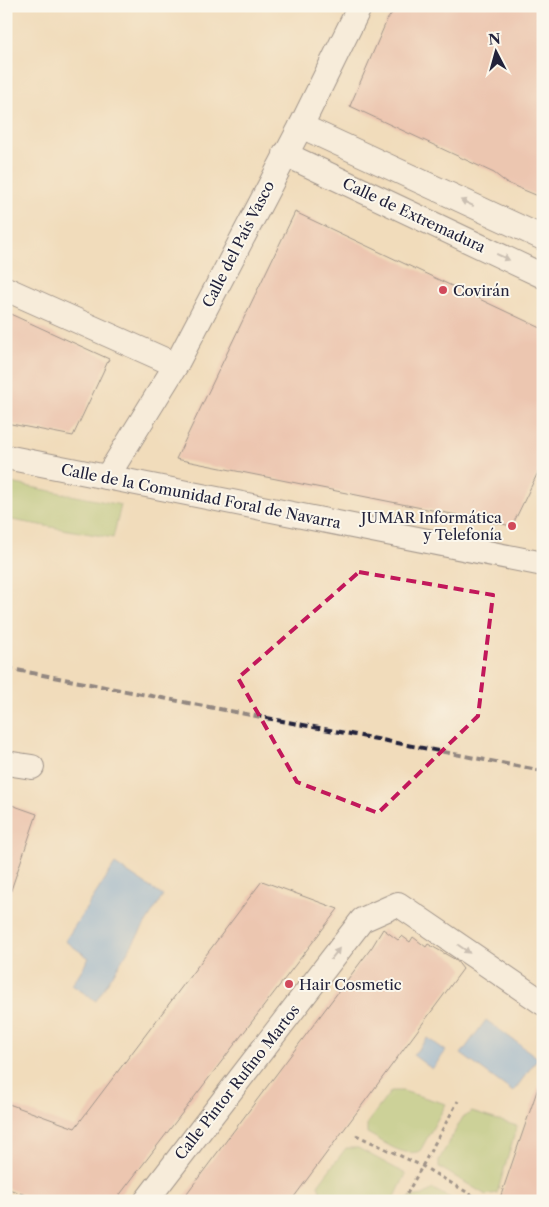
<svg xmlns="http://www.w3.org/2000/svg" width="549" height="1207" font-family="'Libre Caslon Text',serif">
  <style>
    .green { fill: #a0c36d; stroke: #617254 }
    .water { fill: #77aee6; stroke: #4c6890 }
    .building { fill: #e7aaa3 }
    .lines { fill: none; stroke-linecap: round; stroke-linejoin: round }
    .minor-casing { stroke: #413e4e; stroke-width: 26 }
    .path { stroke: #413e4e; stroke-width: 3; stroke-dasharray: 4 4; stroke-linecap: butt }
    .minor { stroke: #fff; stroke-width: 24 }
    .rail { stroke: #22223b; stroke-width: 4; stroke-dasharray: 8 4; stroke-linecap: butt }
    .oneway { fill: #9c9ca7 }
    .marked { fill: none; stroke: #c2185b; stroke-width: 4; stroke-dasharray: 10 6; stroke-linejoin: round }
    .poi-dot { fill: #d1495b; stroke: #fbf7ec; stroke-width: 2 }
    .labels { text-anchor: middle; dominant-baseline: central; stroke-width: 4; stroke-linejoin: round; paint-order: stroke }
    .street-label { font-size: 15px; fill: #22223b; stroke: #fbf7ec }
    .poi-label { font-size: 15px; fill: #22223b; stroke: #fbf7ec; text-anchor: start }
  </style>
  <rect width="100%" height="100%" fill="#fbf7ec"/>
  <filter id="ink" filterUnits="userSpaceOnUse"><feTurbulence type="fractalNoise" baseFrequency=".02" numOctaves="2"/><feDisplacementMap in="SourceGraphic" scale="10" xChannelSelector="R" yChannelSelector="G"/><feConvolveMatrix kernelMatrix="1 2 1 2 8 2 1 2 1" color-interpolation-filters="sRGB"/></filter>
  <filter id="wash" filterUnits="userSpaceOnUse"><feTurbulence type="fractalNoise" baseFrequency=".0096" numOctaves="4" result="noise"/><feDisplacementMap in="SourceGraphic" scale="20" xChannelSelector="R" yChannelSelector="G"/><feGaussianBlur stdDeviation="1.12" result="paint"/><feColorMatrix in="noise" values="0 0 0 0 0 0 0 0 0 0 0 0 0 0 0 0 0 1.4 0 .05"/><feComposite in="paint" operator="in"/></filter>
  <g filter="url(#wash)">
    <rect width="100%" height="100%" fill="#f1dcbb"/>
    <g class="green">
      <path d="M6,482L121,505L113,538L6,519Z"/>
      <path d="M391,1091H403L446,1104L420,1151C403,1158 383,1141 367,1133V1123Z"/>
      <path d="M472,1112L517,1126L497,1193L486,1195L439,1167V1160L463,1117Z"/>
      <path d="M346,1148H358L406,1174L393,1201H337L322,1195L318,1185Z"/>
      <path d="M433,1189L456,1201H408L410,1197L423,1195Z"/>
    </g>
    <g class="water">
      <path d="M115,864L163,896L96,1001L72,985L89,958L65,941Z"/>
      <path d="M486,1020L538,1058L513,1092L461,1054Z"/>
      <path d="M428,1038L446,1051L432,1069L413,1055Z"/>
    </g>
    <g id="blocks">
      <g class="building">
        <path d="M397,6H543V198L507,183L494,173L350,106L387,20Z"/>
        <path d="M295,212L543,329V462L512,526L176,459Z"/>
        <path d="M6,312L109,359L73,436L6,423Z"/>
        <path d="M6,803L37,814L10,893H6Z"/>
        <path d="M262,881L338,909L115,1201H42L6,1188V1103L75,1128Z"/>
        <path d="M383,929L398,940L402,936L410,942L413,937L426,947L428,944L456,960L463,969L291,1201H181L372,947Z"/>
        <path d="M539,1085L543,1086V1201H499Z"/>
      </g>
    </g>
  </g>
  <g filter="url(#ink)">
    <use href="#blocks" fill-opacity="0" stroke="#413e4e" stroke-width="1"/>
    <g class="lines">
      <g class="minor-casing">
        <g id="minor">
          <path d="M301,126L543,238"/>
          <path d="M285,154L543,276"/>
          <path d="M6,289L176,365"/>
          <path d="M6,457L543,564"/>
          <path d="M107,477L176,365L301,126L360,6"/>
          <path d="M6,763L32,767"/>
          <path d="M146,1201L362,920L398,904L543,1003"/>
        </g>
      </g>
      <g class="path">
        <path d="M356,1135L422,1166L482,1201"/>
        <path d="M403,1201L458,1101"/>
      </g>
      <use href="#minor" class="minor"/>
      <path class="rail" d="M6,668L543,771"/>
    </g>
    <defs><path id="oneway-solid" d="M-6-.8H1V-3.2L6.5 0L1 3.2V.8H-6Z" transform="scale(1.25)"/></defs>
    <g class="oneway">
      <use href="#oneway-solid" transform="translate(467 203) rotate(-155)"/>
      <use href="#oneway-solid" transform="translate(503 257) rotate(25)"/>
      <use href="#oneway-solid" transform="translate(464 949) rotate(35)"/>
      <use href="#oneway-solid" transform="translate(335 954) rotate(-52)"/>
    </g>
  </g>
  <path d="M0 0H549V1207H0ZM359,572L493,595L478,716L378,813L297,782L238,678Z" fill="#f1dcbb" fill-opacity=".55" fill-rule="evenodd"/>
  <path class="marked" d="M359,572L493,595L478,716L378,813L297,782L238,678Z"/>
  <g class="poi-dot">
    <circle cx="443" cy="290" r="5"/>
    <circle cx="512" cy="526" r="5"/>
    <circle cx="289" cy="984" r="5"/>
  </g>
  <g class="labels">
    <g class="street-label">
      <text transform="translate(414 215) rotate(25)">Calle de Extremadura</text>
      <text transform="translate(238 244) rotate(-63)">Calle del País Vasco</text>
      <text transform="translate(201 496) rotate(11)">Calle de la Comunidad Foral de Navarra</text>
      <text transform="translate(237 1082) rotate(-52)">Calle Pintor Rufino Martos</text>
    </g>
    <g class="poi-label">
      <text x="453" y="290">Covirán</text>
      <text x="502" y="517" text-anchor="end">JUMAR Informática<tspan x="502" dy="17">y Telefonía</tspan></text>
      <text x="299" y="984">Hair Cosmetic</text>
    </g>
  </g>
  <rect width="549" height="1207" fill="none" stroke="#fbf7ec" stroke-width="25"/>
  <g transform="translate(496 52) rotate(354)" stroke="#fbf7ec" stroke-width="4" paint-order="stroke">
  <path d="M0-4L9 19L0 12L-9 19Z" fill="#22223b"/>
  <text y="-8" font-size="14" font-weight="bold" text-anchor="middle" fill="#22223b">N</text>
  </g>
</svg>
